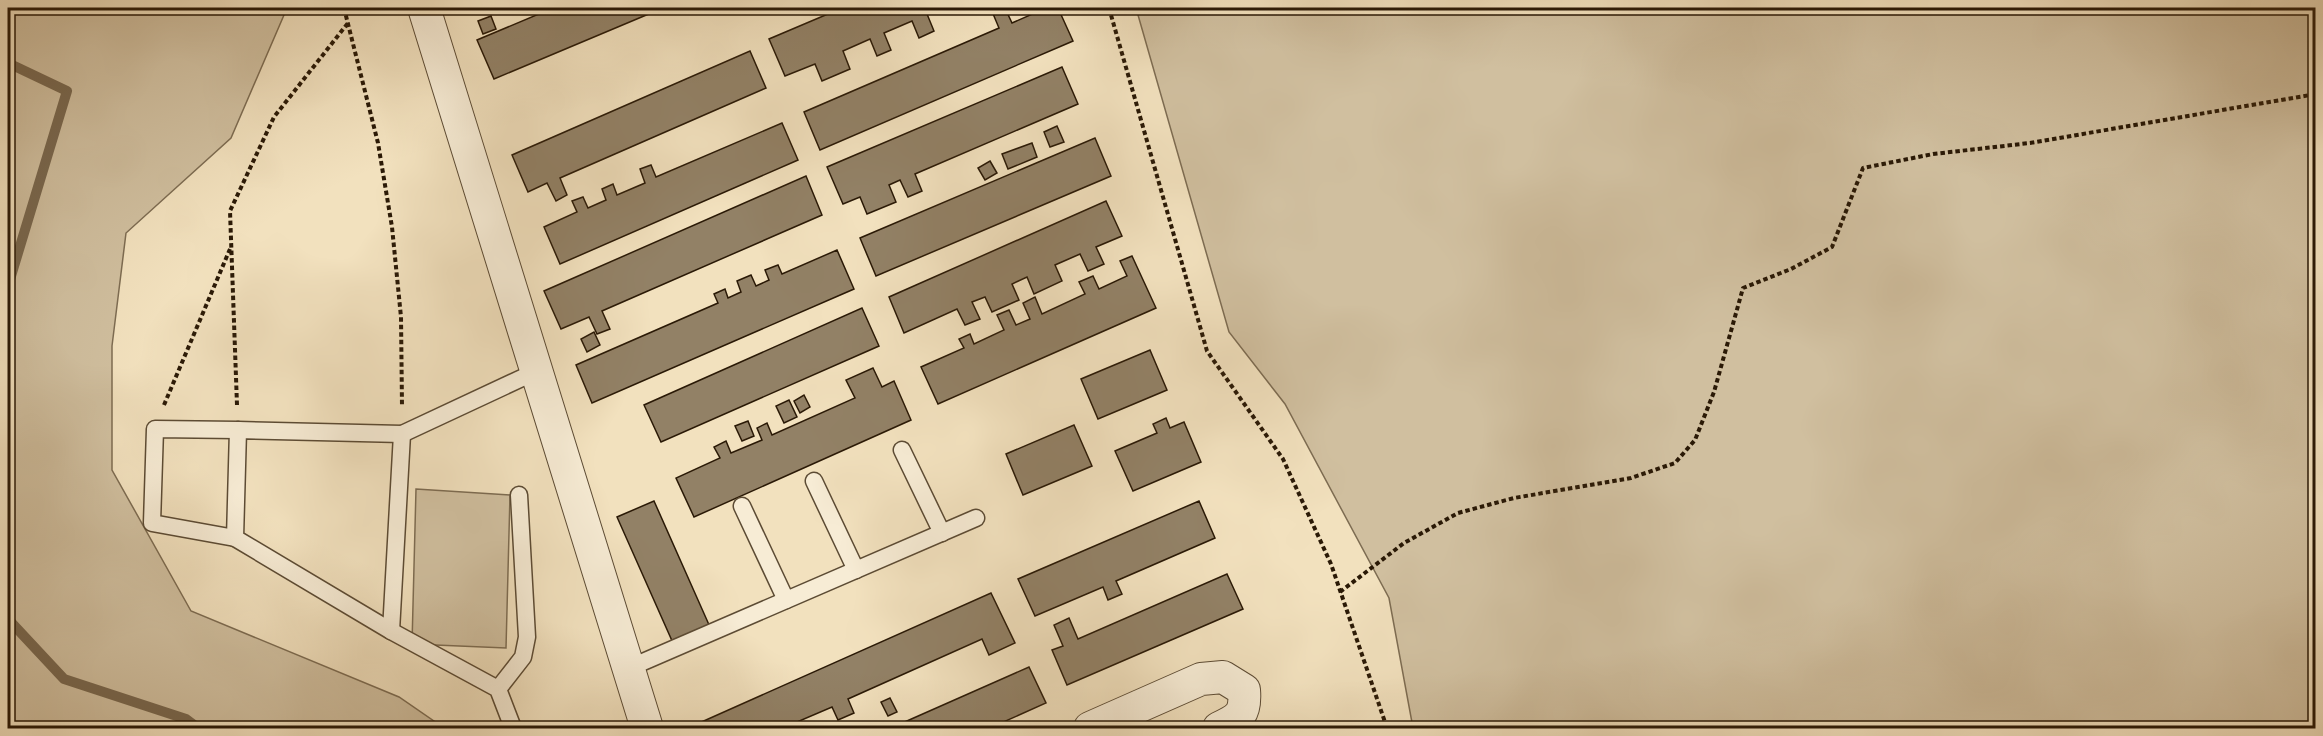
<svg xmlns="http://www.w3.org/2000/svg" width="2323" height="736" font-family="Cardo,serif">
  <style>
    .green { fill: #d0bf9f; stroke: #7d6c52; stroke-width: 1.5 }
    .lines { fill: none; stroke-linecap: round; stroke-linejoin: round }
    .stream { stroke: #79684f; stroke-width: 10 }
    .building { fill: #928166; stroke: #2a1906; stroke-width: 1.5 }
    .service-casing { stroke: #5c4b34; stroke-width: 19 }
    .minor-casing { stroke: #5c4b34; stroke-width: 34 }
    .path { stroke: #2a1906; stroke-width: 4; stroke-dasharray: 4.5 3; stroke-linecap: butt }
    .service { stroke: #f7ecd5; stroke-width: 16 }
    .minor { stroke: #f7ecd5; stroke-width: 32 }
  </style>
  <rect width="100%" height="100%" fill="#f2e1be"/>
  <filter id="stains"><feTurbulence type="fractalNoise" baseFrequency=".00333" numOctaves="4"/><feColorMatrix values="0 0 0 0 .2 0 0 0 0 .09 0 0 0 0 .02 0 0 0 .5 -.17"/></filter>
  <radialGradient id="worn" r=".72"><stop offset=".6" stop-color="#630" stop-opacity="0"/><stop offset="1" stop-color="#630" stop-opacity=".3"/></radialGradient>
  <g class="green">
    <path d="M8,8H287L231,138L126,233L112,346V470L191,611L399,697L444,728H8Z"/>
    <path d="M1136,8H2315V728H1413L1389,598L1285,404L1229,332Z"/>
    <path d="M416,489L510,495L506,648L412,644Z"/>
  </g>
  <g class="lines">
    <g class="stream">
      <path d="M8,63L67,91L8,286"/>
      <path d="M8,619L64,679L186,719L198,728"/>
    </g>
  </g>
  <g class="building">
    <path d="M553,8H663L494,79L477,40Z"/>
    <path d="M842,8H942L927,14L934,31L919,38L912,21L884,33L891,50L877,56L870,39L843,51L850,69L822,81L815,64L785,76L769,39Z"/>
    <path d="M1005,8L1012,23L1046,8H1058L1073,41L820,150L804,112L999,28L991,9Z"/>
    <path d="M491,16L496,29L483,34L478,21Z"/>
    <path d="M750,51L766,88L560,178L567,195L556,201L547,183L528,192L512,155Z"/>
    <path d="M1062,67L1078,104L915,174L922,191L908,197L900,180L889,185L896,202L867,214L860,197L843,204L827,167Z"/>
    <path d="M782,123L798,160L560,264L544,227L577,212L572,201L583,197L588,208L606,200L602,189L613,184L617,195L645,183L640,169L651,165L656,177Z"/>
    <path d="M1057,126L1064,142L1050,147L1044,132Z"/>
    <path d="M1095,138L1111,176L876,276L860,238Z"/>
    <path d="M1032,143L1037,157L1008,169L1002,154Z"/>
    <path d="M990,161L997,173L985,180L978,168Z"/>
    <path d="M806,176L822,215L602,311L610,329L597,334L589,317L561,329L544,291Z"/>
    <path d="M1106,201L1122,236L1096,247L1104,264L1088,271L1080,254L1055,265L1062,281L1034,294L1027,277L1012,284L1019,300L992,312L985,297L972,302L980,319L965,325L957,309L904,333L889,297Z"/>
    <path d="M837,250L854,289L592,403L576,365L718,303L714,294L725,289L728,298L741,292L737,281L751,275L756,286L769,280L765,270L778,265L782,274Z"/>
    <path d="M1132,256L1156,308L938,404L921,367L964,348L959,339L970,334L974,344L1004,330L997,315L1009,310L1016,325L1030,319L1023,303L1035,297L1042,314L1085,294L1079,282L1093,276L1099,289L1127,276L1120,261Z"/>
    <path d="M862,308L879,346L661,442L644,405Z"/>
    <path d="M594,332L600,345L587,352L581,339Z"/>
    <path d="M1150,350L1167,390L1098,419L1081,379Z"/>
    <path d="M873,368L882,387L894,381L911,420L694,517L676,478L720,458L714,447L726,441L731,453L762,440L757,428L767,423L772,435L855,398L846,380Z"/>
    <path d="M804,395L810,407L800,413L794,401Z"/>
    <path d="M789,400L797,417L784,423L776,406Z"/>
    <path d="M1166,418L1170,428L1184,422L1201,462L1133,491L1115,451L1157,433L1153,424Z"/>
    <path d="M748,421L754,436L742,441L735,426Z"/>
    <path d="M1074,425L1092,466L1023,495L1006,454Z"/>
    <path d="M654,501L710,627L673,643L617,517Z"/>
    <path d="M1199,501L1215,538L1116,581L1122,594L1108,600L1103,587L1035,616L1018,579Z"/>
    <path d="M1227,574L1243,609L1067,685L1052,650L1063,646L1054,625L1069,618L1078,639Z"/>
    <path d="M991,593L1015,643L989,655L982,639L848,699L854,713L838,720L832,707L783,728H688Z"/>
    <path d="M1029,667L1046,703L990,728H891Z"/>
    <path d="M890,698L897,712L888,716L881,702Z"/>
  </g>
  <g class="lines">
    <g class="service-casing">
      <g id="service">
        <path d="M902,450L942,533"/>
        <path d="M814,481L856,570"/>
        <path d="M742,506L786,600"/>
        <path d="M235,538L152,523L155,429L238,430"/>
        <path d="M391,631L402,434"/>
        <path d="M629,668L976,518"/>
        <path d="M498,689L523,657L527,637L519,495"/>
        <path d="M513,728L498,689L391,631L235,538L238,430L402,434L537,371"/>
      </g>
    </g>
    <g class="minor-casing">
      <g id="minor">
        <path d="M424,8L647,728"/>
        <path d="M1090,728L1201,679L1223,677L1244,690C1246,714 1240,718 1219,728"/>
      </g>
    </g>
    <g class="path">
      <path d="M344,8L378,143L392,227L401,317L402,406"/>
      <path d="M1109,8L1207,351L1283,459L1331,564L1387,728"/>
      <path d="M164,405L230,249"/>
      <path d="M237,405L230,211L274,117L348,23"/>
      <path d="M1340,592L1404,543L1458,513L1514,498L1631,478L1675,463L1695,440L1714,392L1743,288L1791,269L1832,247L1863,168L1933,154L2030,143L2316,94"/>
      <path d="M1427,728L1451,724L1462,728"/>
    </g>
    <use href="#service" class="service"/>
    <use href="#minor" class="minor"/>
  </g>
  <rect width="2323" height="736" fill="none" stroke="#f2e1be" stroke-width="30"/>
  <rect x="9" y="9" width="2305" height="718" fill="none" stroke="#2a1906" stroke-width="3"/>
  <rect x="15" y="15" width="2293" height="706" fill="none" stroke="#2a1906" stroke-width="1.5"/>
  <rect width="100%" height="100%" filter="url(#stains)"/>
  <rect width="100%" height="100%" fill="url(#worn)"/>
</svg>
